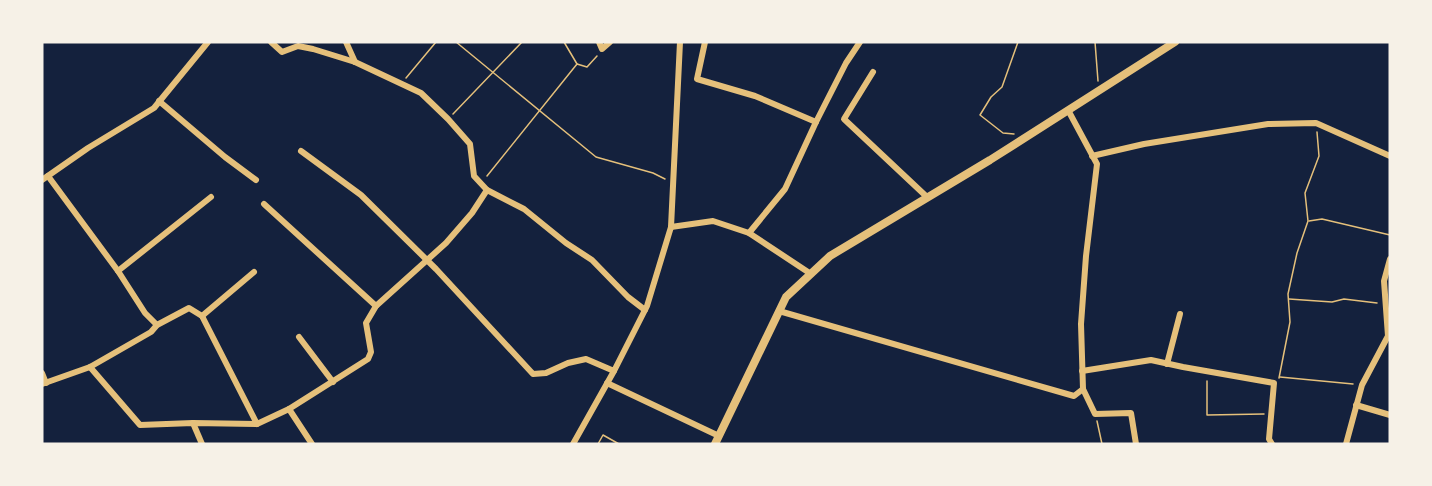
<svg xmlns="http://www.w3.org/2000/svg" width="1432" height="486" font-family="Quicksand,sans-serif">
  <style>
    .lines { fill: none; stroke-linecap: round; stroke-linejoin: round }
    .path { stroke: #e5c07b; stroke-width: 1.5 }
    .minor { stroke: #e5c07b; stroke-width: 6 }
    .tertiary { stroke: #e5c07b; stroke-width: 8 }
  </style>
  <rect width="100%" height="100%" fill="#14213d"/>
  <g class="lines">
    <g class="path">
      <path d="M456,42L596,157L653,173L665,179"/>
      <path d="M564,42L577,64"/>
      <path d="M1095,42L1098,81"/>
      <path d="M406,78L436,42"/>
      <path d="M453,114L522,42"/>
      <path d="M1014,134L1003,133L980,115L991,97L1002,87L1018,42"/>
      <path d="M487,176L577,64L587,67L597,56"/>
      <path d="M1309,221L1322,219L1390,235"/>
      <path d="M1289,299L1332,302L1344,299L1377,303"/>
      <path d="M1280,377L1353,384"/>
      <path d="M1279,378L1290,322L1288,294L1297,253L1308,221L1305,193L1319,156L1317,132"/>
      <path d="M1207,381V415L1264,414"/>
      <path d="M1097,421L1102,444"/>
      <path d="M598,444L603,435L619,444"/>
    </g>
    <g class="minor">
      <path d="M271,42L282,52L298,46L313,49L355,62L421,93L448,119L470,144L474,176L487,190L524,209L566,243L592,260L628,297L645,310"/>
      <path d="M346,42L355,62"/>
      <path d="M599,42L602,49L610,42"/>
      <path d="M705,42L697,79L755,96L816,122"/>
      <path d="M873,72L844,119L927,197"/>
      <path d="M159,101L225,157L256,180"/>
      <path d="M301,151L361,195L436,269L533,374L546,373L568,363L586,359L614,371L647,306L671,227L713,221L749,233L811,274"/>
      <path d="M1092,156L1144,144L1268,124L1316,123L1390,156"/>
      <path d="M48,176L118,271L145,313L157,325"/>
      <path d="M42,180L88,148L154,108L208,42"/>
      <path d="M264,204L376,306"/>
      <path d="M671,227L680,42"/>
      <path d="M749,233L785,189L816,122L846,63L860,42"/>
      <path d="M118,271L211,197"/>
      <path d="M779,311L1074,396L1083,389L1081,324L1086,256L1097,164L1068,110"/>
      <path d="M202,316L254,272"/>
      <path d="M299,337L333,382"/>
      <path d="M1167,364L1180,314"/>
      <path d="M90,367L140,425L193,423L257,424L289,409L368,359L371,352L366,323L376,306L446,243L472,213L487,190"/>
      <path d="M1082,371L1151,360L1183,367L1274,383L1269,439L1272,444"/>
      <path d="M42,373L46,383"/>
      <path d="M607,383L719,436"/>
      <path d="M42,384L90,367L151,332L157,325L189,308L202,316L257,424"/>
      <path d="M1083,389L1095,414L1131,413L1136,444"/>
      <path d="M1356,405L1390,415"/>
      <path d="M289,409L312,444"/>
      <path d="M193,423L202,444"/>
      <path d="M573,444L614,371"/>
      <path d="M1346,444L1362,385L1388,336L1384,281L1390,259"/>
    </g>
    <path class="tertiary" d="M715,444L786,297L830,256L990,160L1175,42"/>
  </g>
  <rect width="1432" height="486" fill="none" stroke="#f6f1e7" stroke-width="87"/>
</svg>
